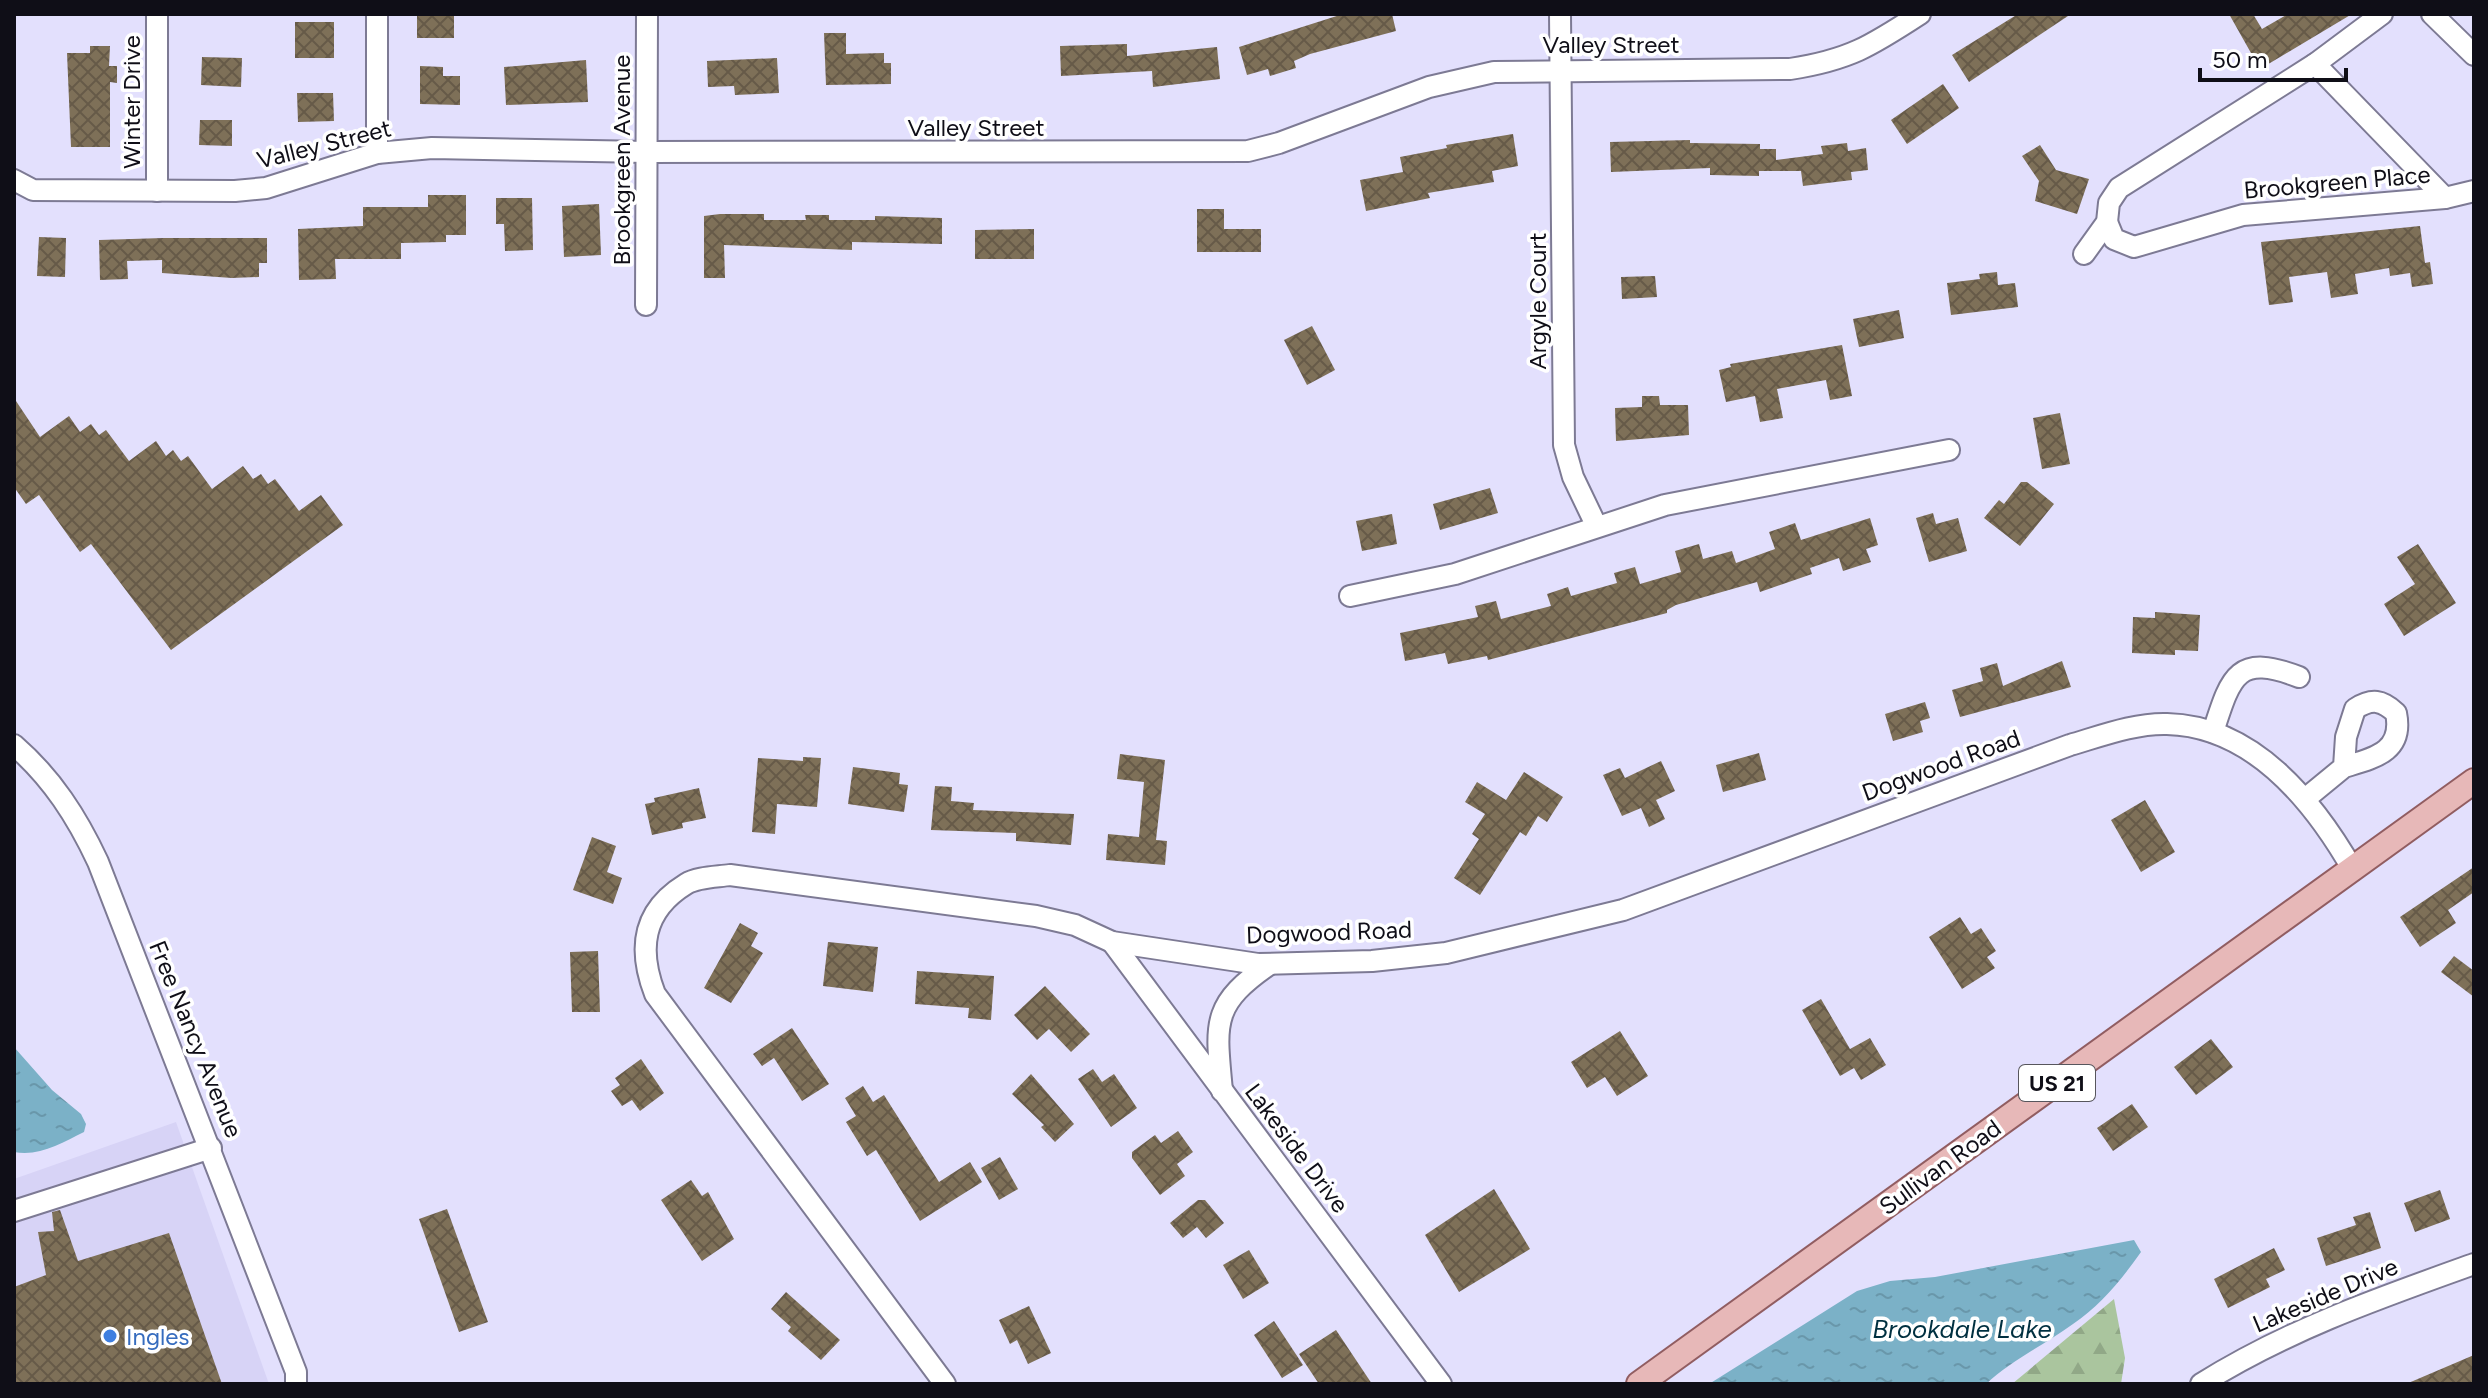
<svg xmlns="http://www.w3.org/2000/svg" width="2488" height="1398" font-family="Figtree,sans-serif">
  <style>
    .built { fill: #d7d3f6 }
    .forest { fill: url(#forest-firs) }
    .water { fill: url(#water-ripples) }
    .building { fill: url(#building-cross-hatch) }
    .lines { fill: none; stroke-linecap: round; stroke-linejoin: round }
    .minor-casing { stroke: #7d7a94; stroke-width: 24 }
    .major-casing { stroke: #915d61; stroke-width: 28 }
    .minor { stroke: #fff; stroke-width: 20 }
    .major { stroke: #e7b8b8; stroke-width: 24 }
    .shop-dot { fill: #3f7fe0; stroke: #fff; stroke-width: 3 }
    .labels { text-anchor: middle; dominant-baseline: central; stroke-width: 7; stroke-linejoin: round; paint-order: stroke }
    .shield { fill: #fff; stroke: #57565d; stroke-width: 2 }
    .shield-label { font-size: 22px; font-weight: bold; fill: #0f0e17 }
    .street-label { font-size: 24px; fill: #0f0e17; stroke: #fff }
    .shop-label { font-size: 24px; fill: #366cbe; stroke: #fff; text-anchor: start }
    .water-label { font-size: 26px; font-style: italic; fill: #003040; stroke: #fff }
  </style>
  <defs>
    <pattern id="forest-firs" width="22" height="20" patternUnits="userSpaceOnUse" patternTransform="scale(2)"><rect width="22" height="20" fill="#aac59e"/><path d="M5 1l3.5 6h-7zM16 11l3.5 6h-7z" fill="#91a887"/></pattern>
    <pattern id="water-ripples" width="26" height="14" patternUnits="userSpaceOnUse" patternTransform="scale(2)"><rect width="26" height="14" fill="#7bb1c7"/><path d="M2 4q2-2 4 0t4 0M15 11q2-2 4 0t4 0" fill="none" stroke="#6997aa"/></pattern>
    <pattern id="building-cross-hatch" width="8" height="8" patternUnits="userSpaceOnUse" patternTransform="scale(2)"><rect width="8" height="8" fill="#7e7058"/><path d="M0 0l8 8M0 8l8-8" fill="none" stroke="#665a48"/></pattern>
  </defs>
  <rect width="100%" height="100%" fill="#e3e0fd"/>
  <path class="built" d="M176,1122L269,1384H14V1179Z"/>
  <path class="forest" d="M2114,1299L2125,1358L2121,1384H2012Z"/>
  <g class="water">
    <path d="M14,1047L52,1090L81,1114L86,1124L84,1132C62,1143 39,1157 14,1152Z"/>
    <path d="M2134,1240L2141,1252C2122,1279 2100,1306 2073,1324C2044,1345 2012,1360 1986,1384H1709L1857,1291L1890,1281L1935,1277Z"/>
  </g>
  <g class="building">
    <rect x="417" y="14" width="37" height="24"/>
    <path d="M1343,14H1392L1396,31L1310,54L1294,61L1296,68L1270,76L1268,69L1247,75L1239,47Z"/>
    <path d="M2018,14H2071L1969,82L1952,55Z"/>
    <path d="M2229,14H2253L2262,29L2288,14H2352L2260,69Z"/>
    <rect x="295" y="22" width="39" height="36"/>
    <path d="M824,33H846V54L884,53V63H891V84L826,85Z"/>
    <path d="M1127,44V56L1217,47L1220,79L1153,87L1152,71L1061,76L1060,46Z"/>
    <path d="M90,46H110L109,66H117V83L110,82V147H71L67,53H90Z"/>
    <path d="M202,57L242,58L241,87L201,85Z"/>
    <path d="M777,58L779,93L735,95L734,86L708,87L707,61Z"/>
    <path d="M586,60L588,102L506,105L504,67Z"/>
    <path d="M420,66L443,67V76H460V105L420,104Z"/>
    <path d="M1943,84L1959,108L1907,144L1891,120Z"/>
    <path d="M297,93H333L334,121L298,122Z"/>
    <path d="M200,120H232V146L199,145Z"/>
    <path d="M1513,134L1518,166L1492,171L1494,182L1428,193L1430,198L1366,211L1360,180L1403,172L1400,157L1447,148L1446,145Z"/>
    <path d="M1690,140V143L1760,144V149H1776V160L1823,154L1821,146L1847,143L1848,151L1866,148L1868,170L1851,172L1852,180L1803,186L1801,171H1759V176L1710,175V168L1611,172L1610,142Z"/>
    <path d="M2040,145L2056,170L2089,179L2077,214L2035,201L2039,181L2022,156Z"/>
    <path d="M428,195H466V235H446V242L401,243V259H335L336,279L299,280L298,229L363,226V207H428Z"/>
    <path d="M496,198H532L533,250L505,251L504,224H496Z"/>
    <path d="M599,204L601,255L564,257L562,206Z"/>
    <path d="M1197,209H1224V229H1261V252H1197Z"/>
    <path d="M720,214H764V220H806L805,215H829V220H875V216L942,218V244L852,242V250L724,245L725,278H704V216Z"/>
    <path d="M2420,226L2425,263L2430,262L2433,284L2412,287L2410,273L2390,276L2389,268L2355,274L2358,294L2331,298L2327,272L2289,277L2293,302L2269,305L2261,242Z"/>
    <path d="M1034,229V259H975V230Z"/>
    <path d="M39,237L66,238L65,277L37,276Z"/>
    <path d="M163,238H267V263H259V277L232,278L162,273V260L127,261L128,279L100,280L99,240Z"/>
    <path d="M1997,272L1998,285L2015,283L2018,307L1951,315L1947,283L1980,279L1979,274Z"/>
    <path d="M1655,276L1657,297L1622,299L1621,277Z"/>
    <path d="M1899,310L1904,338L1859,347L1853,319Z"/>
    <path d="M1312,326L1335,370L1307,385L1284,340Z"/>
    <path d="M1842,345L1852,396L1830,400L1826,380L1777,389L1783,418L1760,422L1755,396L1726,402L1719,370L1731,367L1730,364Z"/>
    <path d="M1642,396H1659L1660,405H1688L1689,435L1616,441L1615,408L1642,407Z"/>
    <path d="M14,398L40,437L69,416L80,432L91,424L99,435L106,430L129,461L156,441L166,456L173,450L181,461L188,456L212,489L243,466L253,479L261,474L268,484L275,479L299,511L321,495L343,525L171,650L91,544L80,552L39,495L26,504L14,487Z"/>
    <path d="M2060,413L2070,464L2042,469L2033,418Z"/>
    <path d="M2021,482H2027L2054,504L2020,546L1984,518L1999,500L2004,504Z"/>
    <path d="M1490,488L1498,513L1440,530L1433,504Z"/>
    <path d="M1933,513L1936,524L1958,518L1967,551L1929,562L1916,518Z"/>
    <path d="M1392,514L1397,544L1362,551L1356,521Z"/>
    <path d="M1870,518L1878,545L1866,549L1871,562L1843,571L1839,558L1810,568L1812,574L1760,592L1757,582L1676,605L1667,610V613L1488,660L1487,656L1448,664L1445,653L1405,661L1400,633L1478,617L1475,606L1496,601L1501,619L1551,606L1547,594L1568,587L1571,596L1617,583L1614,573L1635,567L1640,584L1681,572L1675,551L1699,544L1703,559L1732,551L1736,563L1775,549L1769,532L1795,523L1801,540Z"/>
    <path d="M2418,544L2456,603L2404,636L2384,604L2415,584L2397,557Z"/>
    <path d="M2155,612L2200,615L2198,651L2175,650V655L2132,653L2133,617L2155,618Z"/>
    <path d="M2062,661L2071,687L1960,717L1952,690L1983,681L1980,668L1997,663L2003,686Z"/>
    <path d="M1925,702L1930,718L1920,721L1923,732L1893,741L1885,714Z"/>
    <path d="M1759,753L1766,780L1723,792L1716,765Z"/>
    <path d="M1120,754L1165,760L1156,840L1167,841L1165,865L1106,860L1108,834L1139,837L1144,782L1117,779Z"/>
    <path d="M803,757L821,758L817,807L777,804L775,834L752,832L758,758L803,761Z"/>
    <path d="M1661,761L1675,791L1656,800L1665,819L1649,827L1641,808L1622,816L1603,775L1620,768L1625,778Z"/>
    <path d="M853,767L900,773L899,784L908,785L904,812L848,804Z"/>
    <path d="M1524,772L1563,797L1547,822L1538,816L1526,836L1520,832L1480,895L1454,878L1479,839L1472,834L1485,814L1465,802L1477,782L1506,800Z"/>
    <path d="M935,786L952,787L951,801L974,803L973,810L1074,814L1071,845L1016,841V833L931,830Z"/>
    <path d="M699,788L706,818L682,823L683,828L652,835L645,804L655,802L654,798Z"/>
    <path d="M2145,800L2175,852L2141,872L2111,820Z"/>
    <path d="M592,837L616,846L607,872L622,878L613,904L573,890Z"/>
    <path d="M2474,867V892L2448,910L2456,923L2420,947L2400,917Z"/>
    <path d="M1960,917L1971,934L1981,928L1996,951L1987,957L1995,968L1962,989L1929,937Z"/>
    <path d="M740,923L758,933L751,946L763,953L731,1003L704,988Z"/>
    <path d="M828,942L878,947L873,992L823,986Z"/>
    <path d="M598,951L600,1012H572L570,952Z"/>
    <path d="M2454,956L2474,971V997L2441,972Z"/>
    <path d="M917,971L994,976L991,1020L968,1018L969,1008L915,1004Z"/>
    <path d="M1045,986L1090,1034L1071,1052L1049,1029L1037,1040L1014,1015Z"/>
    <path d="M1821,999L1850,1049L1870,1038L1886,1065L1861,1080L1854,1068L1840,1076L1802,1010Z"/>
    <path d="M792,1028L829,1084L802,1101L774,1058L762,1066L753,1054Z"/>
    <path d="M1620,1031L1648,1076L1617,1096L1605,1077L1587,1088L1571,1062Z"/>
    <path d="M2211,1039L2233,1067L2196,1095L2174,1067Z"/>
    <path d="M641,1059L664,1093L640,1111L632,1100L622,1106L611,1091L620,1085L615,1078Z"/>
    <path d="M1093,1069L1102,1082L1114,1074L1137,1108L1111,1127L1078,1079Z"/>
    <path d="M1031,1074L1074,1124L1055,1142L1041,1127L1044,1125L1012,1094Z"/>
    <path d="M863,1086L873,1102L884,1095L939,1182L970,1162L982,1182L920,1221L876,1150L867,1156L846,1122L856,1116L845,1098Z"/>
    <path d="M2132,1104L2148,1127L2113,1151L2097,1128Z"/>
    <path d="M1178,1131L1193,1152L1177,1164L1185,1176L1160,1195L1132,1158V1152L1155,1135L1161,1143Z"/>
    <path d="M1000,1157L1018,1189L999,1200L981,1168Z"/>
    <path d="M691,1180L702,1196L708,1192L734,1239L702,1261L661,1200Z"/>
    <path d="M1494,1189L1530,1249L1459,1292L1425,1235Z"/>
    <path d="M2440,1190L2450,1219L2415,1232L2404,1203Z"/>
    <path d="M1198,1200H1205L1224,1223L1206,1238L1197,1227L1183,1238L1170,1223Z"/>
    <path d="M447,1209L488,1322L459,1332L419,1219Z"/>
    <path d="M60,1210L78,1261L169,1233L222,1384H14V1287L46,1275L38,1232L54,1231L52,1212Z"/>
    <path d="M2370,1212L2381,1248L2326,1266L2317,1238L2356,1225L2353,1217Z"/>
    <path d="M2274,1248L2285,1270L2266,1279L2270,1287L2228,1308L2214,1279Z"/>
    <path d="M1249,1250L1269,1283L1243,1299L1223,1265Z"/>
    <path d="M786,1292L840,1340L821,1360L788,1331L791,1327L771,1309Z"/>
    <path d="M1029,1306L1051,1353L1028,1364L1017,1340L1010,1344L999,1320Z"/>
    <path d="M1274,1321L1303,1365L1282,1378L1254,1335Z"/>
    <path d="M1336,1330L1372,1384H1319L1299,1354Z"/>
    <path d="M2474,1355V1384H2406Z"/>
  </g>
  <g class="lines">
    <g class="minor-casing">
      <g id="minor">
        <path d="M377,14V153"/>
        <path d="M1560,14L1564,445L1573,477L1596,525"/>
        <path d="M2432,14L2474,55"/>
        <path d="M2315,64L2445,198"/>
        <path d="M14,180L33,190L235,191L266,188L377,153L432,148L647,152L1248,151L1279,143L1429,87L1494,72L1790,69C1849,60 1871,46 1920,14"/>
        <path d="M157,191V14"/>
        <path d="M2107,222L2114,239L2134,247L2243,215L2445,198L2474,191"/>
        <path d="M2084,254L2107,222L2109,203L2119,188L2315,64L2382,14"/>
        <path d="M646,305L647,14"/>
        <path d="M1350,596L1455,574L1665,505L1949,450"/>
        <path d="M2213,732C2231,676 2237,653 2299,677"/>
        <path d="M14,745C52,778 77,817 98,862L296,1372V1384"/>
        <path d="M2305,799L2344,767L2346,737L2355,709C2372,698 2382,700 2396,713C2404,752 2374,758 2344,767"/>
        <path d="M1112,942L1441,1384"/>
        <path d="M1222,1091C1216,1024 1210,1005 1270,964"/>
        <path d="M14,1211L211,1148"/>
        <path d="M945,1384L655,994C638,950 642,911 686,884C697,877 717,877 730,875L1036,916L1075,925L1112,942L1258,964L1372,961L1446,953L1623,910L2070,745C2101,736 2135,723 2167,724C2253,726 2314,802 2353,870"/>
        <path d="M2201,1384C2287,1330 2379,1298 2474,1264"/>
      </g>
    </g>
    <g class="major-casing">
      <path id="major" d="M1639,1384L2474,781"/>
    </g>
    <use href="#minor" class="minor"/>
    <use href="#major" class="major"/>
  </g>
  <circle class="shop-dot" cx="110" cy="1336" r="8"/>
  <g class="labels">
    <rect class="shield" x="2019" y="1065" width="76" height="36" rx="6"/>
    <g class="shield-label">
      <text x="2057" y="1083">US 21</text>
    </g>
    <g class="street-label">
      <text x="1611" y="44">Valley Street</text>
      <text transform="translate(131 102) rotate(-90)">Winter Drive</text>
      <text x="976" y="127">Valley Street</text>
      <text transform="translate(324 144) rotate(-14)">Valley Street</text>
      <text transform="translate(621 160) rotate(-90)">Brookgreen Avenue</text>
      <text transform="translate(2337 182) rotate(-5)">Brookgreen Place</text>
      <text transform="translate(1537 301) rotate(-90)">Argyle Court</text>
      <text transform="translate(1941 765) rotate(-20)">Dogwood Road</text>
      <text transform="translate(1329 932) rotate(-2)">Dogwood Road</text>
      <text transform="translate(196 1039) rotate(68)">Free Nancy Avenue</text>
      <text transform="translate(1297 1148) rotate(53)">Lakeside Drive</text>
      <text transform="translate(1940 1167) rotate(-36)">Sullivan Road</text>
      <text transform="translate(2325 1295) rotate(-23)">Lakeside Drive</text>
    </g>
    <g class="shop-label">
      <text x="126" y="1336">Ingles</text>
    </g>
    <g class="water-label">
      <text x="1962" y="1329">Brookdale Lake</text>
    </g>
  </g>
  <rect width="2488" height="1398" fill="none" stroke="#0f0e17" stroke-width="32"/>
  <path d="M2200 68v12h146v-12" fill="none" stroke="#0f0e17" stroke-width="4"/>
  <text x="2212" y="68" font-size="24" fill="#0f0e17" stroke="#ffffff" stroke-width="6" paint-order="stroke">50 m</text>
</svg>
